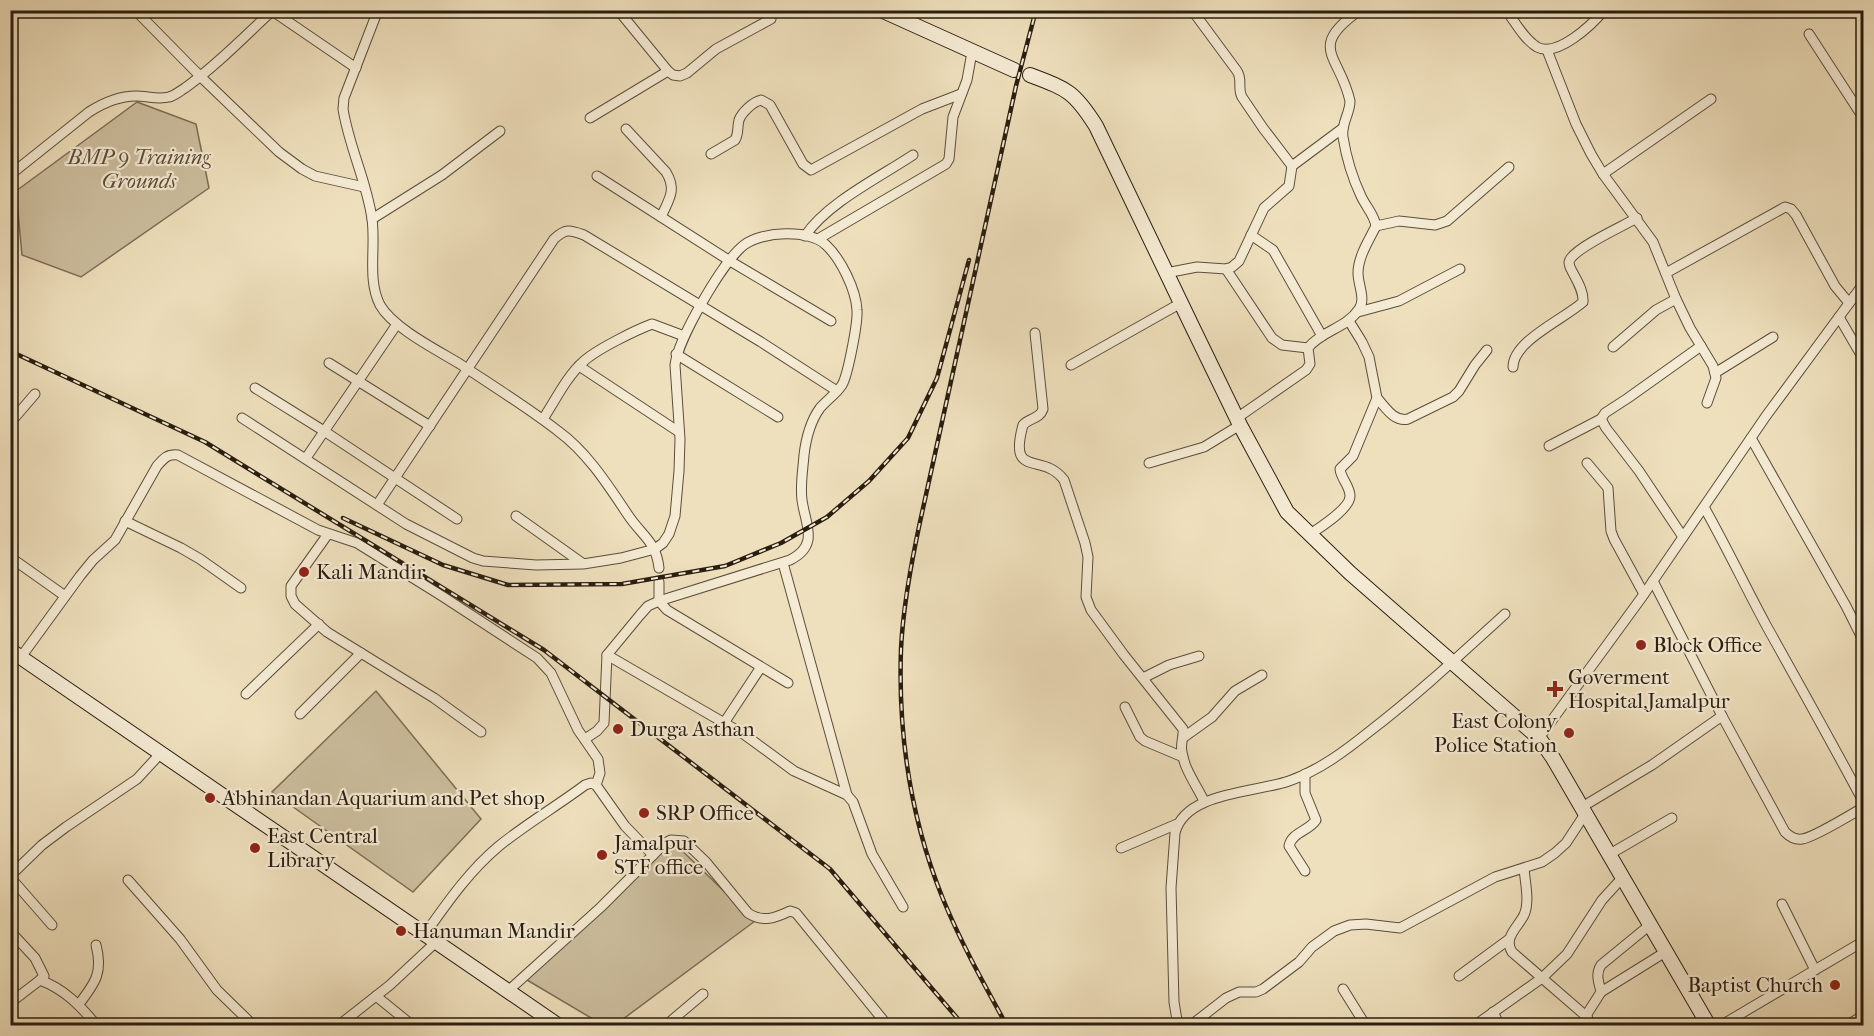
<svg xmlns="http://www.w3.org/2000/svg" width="1874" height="1036" font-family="'IM FELL French Canon',serif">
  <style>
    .green { fill: #cdbf9f; stroke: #7b6e57; stroke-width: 1.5 }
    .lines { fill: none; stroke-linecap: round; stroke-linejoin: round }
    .street-casing { stroke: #5a4e3a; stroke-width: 11 }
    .secondary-casing { stroke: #291d0f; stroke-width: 16 }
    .street { stroke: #f5ebd4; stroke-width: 9 }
    .secondary { stroke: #f5ebd4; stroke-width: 14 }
    .rail-casing { stroke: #291d0f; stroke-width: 4.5 }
    .rail { stroke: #f5ebd4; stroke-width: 2; stroke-dasharray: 7; stroke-linecap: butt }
    .poi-dot { fill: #8f2418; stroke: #f5ebd4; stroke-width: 2 }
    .labels { text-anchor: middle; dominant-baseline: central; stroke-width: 4.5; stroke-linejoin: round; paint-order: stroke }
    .park-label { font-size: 21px; font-style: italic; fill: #5a4e3a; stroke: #f5ebd4 }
    .poi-label { font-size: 21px; fill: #291d0f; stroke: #f5ebd4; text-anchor: start }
  </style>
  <rect width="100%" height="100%" fill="#efe0bd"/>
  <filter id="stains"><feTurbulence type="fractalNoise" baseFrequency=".00333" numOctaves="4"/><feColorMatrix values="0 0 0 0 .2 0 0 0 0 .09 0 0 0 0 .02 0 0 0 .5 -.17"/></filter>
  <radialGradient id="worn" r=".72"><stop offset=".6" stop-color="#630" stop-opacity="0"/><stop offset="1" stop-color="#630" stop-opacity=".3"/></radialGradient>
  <g class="green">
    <path d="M137,102L196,124L209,188L81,277L22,255L16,191Z"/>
    <path d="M376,691L481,819L413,892L272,792Z"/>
    <path d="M671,840L755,921L615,1025H603L522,977Z"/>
  </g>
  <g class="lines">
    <g class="street-casing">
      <g id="street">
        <path d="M135,10L201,77L279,152L302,169L315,176L364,187"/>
        <path d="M271,10L356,68"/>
        <path d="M378,10L344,98L343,109C349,147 367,182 372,219C376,247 367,280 380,305C393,328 437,350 460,364C493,386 527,407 558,431C587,452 608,485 628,515C642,536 656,541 659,568"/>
        <path d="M618,10L668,71L673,75L680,76L687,73L716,49L771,19"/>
        <path d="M1192,10L1237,71C1243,80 1237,88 1242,97L1263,128L1292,166"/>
        <path d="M1506,10C1515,22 1524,39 1537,47C1557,58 1592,25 1604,10"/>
        <path d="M1809,34L1864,119"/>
        <path d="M1547,50L1576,124L1591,154L1603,174L1653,242L1676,299L1690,328L1713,366L1716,378L1707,403"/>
        <path d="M590,118L668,71"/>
        <path d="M626,129L666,172C677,190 669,199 661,217"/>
        <path d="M711,154L735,140C739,133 737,128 739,120C742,112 753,102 761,100L770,105L803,164L811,170L922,109L961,94"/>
        <path d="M1603,174L1711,99"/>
        <path d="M10,175L89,112C103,103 119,96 136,96C147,96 158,100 169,97C174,96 180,91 185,88C216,66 244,37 272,11"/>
        <path d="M597,176L730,261L831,321"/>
        <path d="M372,219L442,175L500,131"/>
        <path d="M1376,226L1399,221L1435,225L1447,221L1509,167"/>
        <path d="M1251,235L1273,250L1322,336"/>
        <path d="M805,236C827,203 880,177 913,155"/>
        <path d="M818,239L946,164L949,159L953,117L967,80L972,52"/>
        <path d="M1226,269L1272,338L1282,345L1308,348"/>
        <path d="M1166,273L1197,267L1226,269L1232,267L1239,261L1264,208L1289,186L1292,166L1343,128"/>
        <path d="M1666,273L1785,207L1791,209L1796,215L1835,286L1849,303"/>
        <path d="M1358,312L1399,301L1460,269"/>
        <path d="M1839,317L1864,360"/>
        <path d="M1035,333L1043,409C1040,419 1029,418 1023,425C1008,480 1042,451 1064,480L1085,543L1088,557L1086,597L1091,610L1124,655L1183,729C1184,737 1180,744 1182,752C1184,769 1197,786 1204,801"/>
        <path d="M1613,347L1656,310L1676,299"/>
        <path d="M676,354L778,417"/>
        <path d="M329,363L430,426"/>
        <path d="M1071,365L1181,303"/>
        <path d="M579,366L679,432"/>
        <path d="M1513,367C1513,341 1564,319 1583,302C1584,290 1575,278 1570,267C1569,263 1568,262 1571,258C1581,245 1621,227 1637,218"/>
        <path d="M1715,373L1773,337"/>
        <path d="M255,388L324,431L457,519"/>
        <path d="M1377,398C1386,408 1394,422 1408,419L1453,397L1459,391L1475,365L1487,350"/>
        <path d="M242,418L406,524L473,558L483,561L536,565L583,564L621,558L655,549L663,543L669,534L675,516L679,471L680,439L675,365C678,339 723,261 744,245C762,231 810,229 826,245C841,259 856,290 857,310C858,322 848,375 842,385C836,394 827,400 820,408C810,422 806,438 804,455C803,469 800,486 802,500C805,524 820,545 790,560L659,601L648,606L640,615L607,655L604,723L597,731L585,739"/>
        <path d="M1237,418L1306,370L1310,364L1308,348C1321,331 1347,328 1359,309C1366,299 1358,285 1358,273C1358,257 1369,240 1376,226C1374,214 1366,207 1361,196C1353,179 1346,156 1343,137C1341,123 1350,114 1350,101C1340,55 1306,48 1360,10"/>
        <path d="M543,419C555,401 567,376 583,362C595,350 636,330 652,324L684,336"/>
        <path d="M10,423L35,394"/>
        <path d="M1751,438L1846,606L1864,642"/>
        <path d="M1549,446L1601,419"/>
        <path d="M306,458L397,324"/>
        <path d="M1149,463L1204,447L1240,425"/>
        <path d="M1587,463L1608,488L1611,531L1614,539L1644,594"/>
        <path d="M377,505L554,239C566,228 570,230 584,235L761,342L837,391"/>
        <path d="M1704,507C1726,546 1745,586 1766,625C1799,684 1832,743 1864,803"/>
        <path d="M516,516L582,563"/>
        <path d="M125,521L181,548L200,559L241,588"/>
        <path d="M328,534L291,586V596L295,604L327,632L434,698L481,732"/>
        <path d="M1309,535C1319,528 1350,509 1350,496C1350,486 1341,479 1340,469L1353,456L1377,398L1369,357L1362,342L1349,321"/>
        <path d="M1683,537L1639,471L1606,428L1601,419L1605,413L1628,398L1701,346"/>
        <path d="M10,557L65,596"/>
        <path d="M783,563L847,795"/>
        <path d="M659,582V601L667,610L788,683"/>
        <path d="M607,655L745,735L794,771L847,795L853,802L872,854L903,907"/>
        <path d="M21,657L80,576L93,560L115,540L157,466C164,458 167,454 178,455L318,530L357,543L442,596L537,658L551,673L578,730L598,759L600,773L596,785"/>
        <path d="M1143,678L1169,665L1199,656"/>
        <path d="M246,694L319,624"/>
        <path d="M1125,707L1140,737L1145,741L1183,757"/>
        <path d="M300,714L361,653"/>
        <path d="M1722,716L1785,832C1790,837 1795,840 1802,839C1813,838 1852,814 1864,807"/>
        <path d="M724,723L761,667"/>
        <path d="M1184,737L1212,717L1235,691L1262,675"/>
        <path d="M1539,738L1642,597L1766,416L1864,283"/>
        <path d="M1582,807L1652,765L1722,716L1653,581"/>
        <path d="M1121,848L1177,824"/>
        <path d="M1610,854L1672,818"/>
        <path d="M1524,868C1525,882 1530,902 1524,915C1518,927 1503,938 1512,952L1587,1017"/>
        <path d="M1305,871L1289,846C1292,832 1309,831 1316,820L1305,793V774"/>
        <path d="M10,876L42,845L66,827L137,779L160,754"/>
        <path d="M10,877L52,925"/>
        <path d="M128,880L180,939L217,990L254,1026"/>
        <path d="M1782,904L1815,970"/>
        <path d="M10,931L35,958L44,976L40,980C64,989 81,1006 97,1026"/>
        <path d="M425,934C447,903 469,871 499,846C526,824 557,806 585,785L591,783L596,785L625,826L653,855"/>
        <path d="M1459,976L1508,940"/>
        <path d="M1343,989L1366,1026"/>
        <path d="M508,991L601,907L665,843L671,840L684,841L706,862L748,913C763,923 775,918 790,911L796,913L888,1026"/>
        <path d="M1601,992L1667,951"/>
        <path d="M376,996L413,1026"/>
        <path d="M10,1003L40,980"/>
        <path d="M79,1004C96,982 103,972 96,945"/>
        <path d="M1493,1012L1500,1026"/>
        <path d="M338,1026L390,985L436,942"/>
        <path d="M665,1026L703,994"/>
        <path d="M1178,1026L1174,1002L1171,888L1175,833C1185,792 1254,793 1289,781C1320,770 1345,751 1370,731C1417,695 1461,654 1505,614"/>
        <path d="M1190,1026L1226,998L1239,992H1256L1263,989L1299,962L1312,947L1334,931L1350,925L1366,924L1400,928L1495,877L1542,862L1555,853L1566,843L1585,814"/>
        <path d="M1474,1026L1542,978L1567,954L1602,900L1623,877"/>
        <path d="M1588,1026L1587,1014L1601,992C1599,982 1595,975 1601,965L1651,924"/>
        <path d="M1720,1026L1864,941"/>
        <path d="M1846,1026L1864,1015"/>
      </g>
    </g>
    <g class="secondary-casing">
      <g id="secondary">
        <path d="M881,10L1014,70"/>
        <path d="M1030,75C1067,89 1074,91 1096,126L1191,324L1240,425L1287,512L1350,573L1539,738L1553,758L1709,1026"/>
        <path d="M10,650L559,1026"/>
      </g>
    </g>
    <use href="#street" class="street"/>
    <use href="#secondary" class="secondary"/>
    <g class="rail-casing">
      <g id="rail">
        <path d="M10,351L205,442L544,650L830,869L964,1026"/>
        <path d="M343,518L443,565L508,585L622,584L725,566L781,543L827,517L869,481L908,438L937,378L969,260"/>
        <path d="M1007,1026C984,984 961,943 943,899C911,820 898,734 901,649C903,606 911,564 920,522L1016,86L1036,10"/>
      </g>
    </g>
    <use href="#rail" class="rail"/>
  </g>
  <g class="poi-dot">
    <circle cx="304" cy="572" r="6"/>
    <circle cx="1641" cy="645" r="6"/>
    <path d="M1552 680h6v6h6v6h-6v6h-6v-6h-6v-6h6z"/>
    <circle cx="618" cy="729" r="6"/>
    <circle cx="1569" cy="733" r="6"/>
    <circle cx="210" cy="798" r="6"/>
    <circle cx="644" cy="813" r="6"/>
    <circle cx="255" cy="848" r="6"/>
    <circle cx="602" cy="855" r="6"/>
    <circle cx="401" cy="931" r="6"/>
    <circle cx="1835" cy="985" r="6"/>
  </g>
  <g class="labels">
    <g class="park-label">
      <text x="139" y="157">BMP 9 Training<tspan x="139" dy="24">Grounds</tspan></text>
    </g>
    <g class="poi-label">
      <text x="316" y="572">Kali Mandir</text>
      <text x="1653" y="645">Block Office</text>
      <text x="1568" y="677">Goverment<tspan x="1568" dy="24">Hospital,Jamalpur</tspan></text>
      <text x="1557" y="721" text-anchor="end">East Colony<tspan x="1557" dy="24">Police Station</tspan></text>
      <text x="630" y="729">Durga Asthan</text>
      <text x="222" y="798">Abhinandan Aquarium and Pet shop</text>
      <text x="656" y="813">SRP Office</text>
      <text x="267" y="836">East Central<tspan x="267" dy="24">Library</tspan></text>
      <text x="614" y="843">Jamalpur<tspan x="614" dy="24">STF office</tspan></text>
      <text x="413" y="931">Hanuman Mandir</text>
      <text x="1823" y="985" text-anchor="end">Baptist Church</text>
    </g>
  </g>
  <rect width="1874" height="1036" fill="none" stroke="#efe0bd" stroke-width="36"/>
  <rect x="12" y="12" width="1850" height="1012" fill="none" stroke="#291d0f" stroke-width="3"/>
  <rect x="18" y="18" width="1838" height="1000" fill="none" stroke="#291d0f" stroke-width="1.5"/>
  <rect width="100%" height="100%" filter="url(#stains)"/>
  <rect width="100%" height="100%" fill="url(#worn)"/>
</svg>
